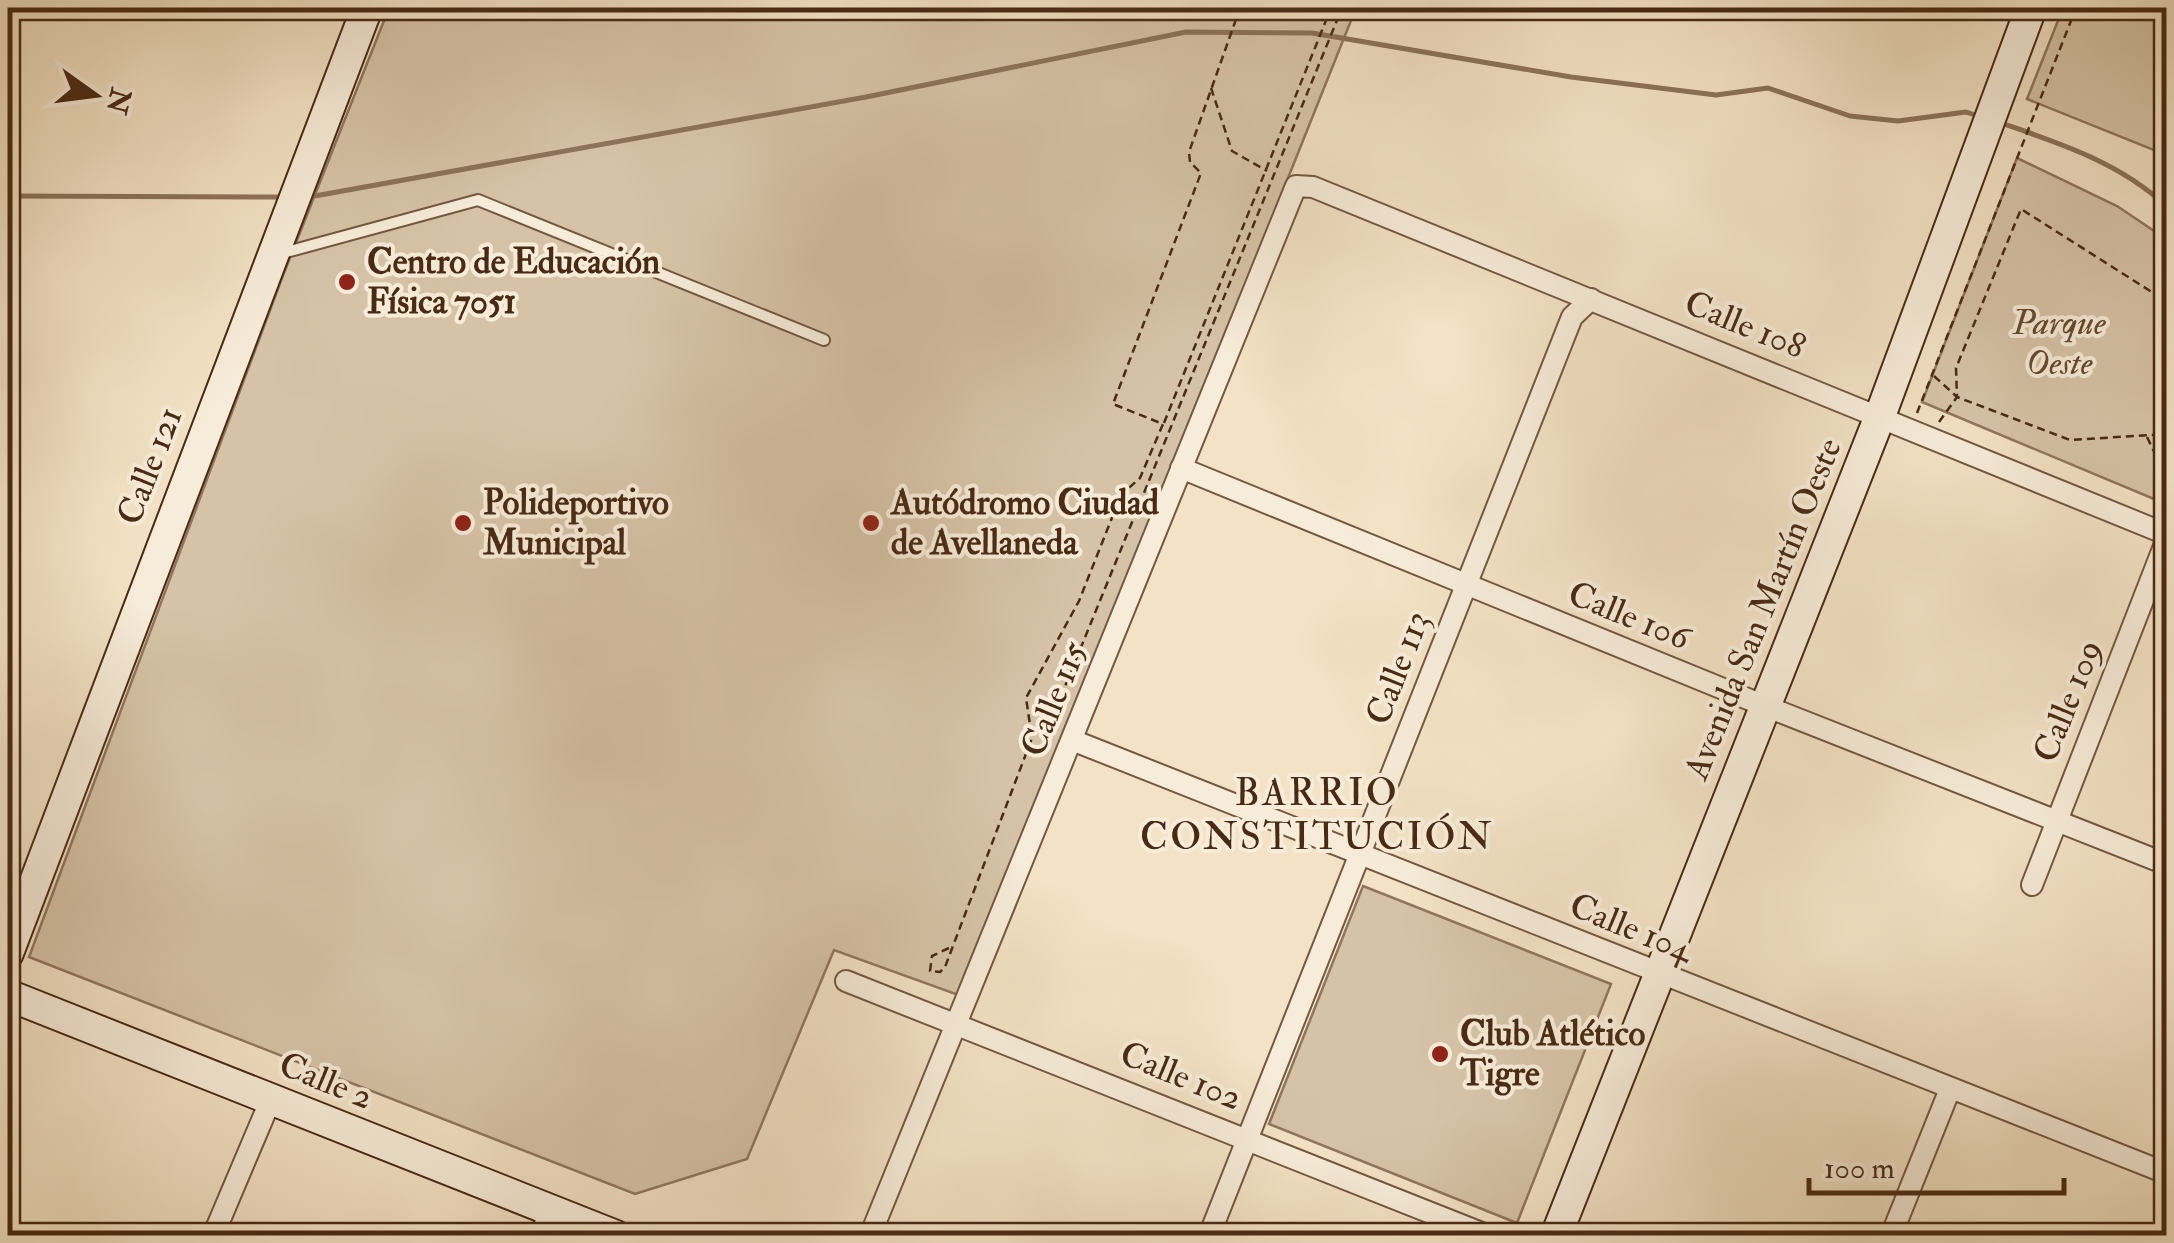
<svg xmlns="http://www.w3.org/2000/svg" width="2174" height="1243" font-family="'IM FELL Double Pica',serif">
  <style>
    .green { fill: #d6c3a7; stroke: #90765e; stroke-width: 2.5 }
    .lines { fill: none; stroke-linecap: round; stroke-linejoin: round }
    .stream { stroke: #8c735a; stroke-width: 5 }
    .lane-casing { stroke: #745840; stroke-width: 14 }
    .street-casing { stroke: #745840; stroke-width: 24 }
    .secondary-casing { stroke: #492a14; stroke-width: 34 }
    .path { stroke: #492a14; stroke-width: 2.5; stroke-dasharray: 8 5; stroke-linecap: butt }
    .lane { stroke: #f7ecd9; stroke-width: 10 }
    .street { stroke: #f7ecd9; stroke-width: 20 }
    .secondary { stroke: #f7ecd9; stroke-width: 30 }
    .poi-dot { fill: #8f2418; stroke: #f7ecd9; stroke-width: 4 }
    .labels { text-anchor: middle; dominant-baseline: central; stroke-width: 8; stroke-linejoin: round; paint-order: stroke }
    .poi-label { font-size: 35px; font-weight: bold; fill: #492a14; stroke: #f7ecd9; text-anchor: start }
    .park-label { font-size: 35px; font-style: italic; fill: #654931; stroke: #f7ecd9 }
    .street-label { font-size: 35px; fill: #492a14; stroke: #f7ecd9 }
    .neighbourhood-label { font-size: 38px; letter-spacing: 2.5px; fill: #492a14; stroke: #f7ecd9 }
  </style>
  <rect width="100%" height="100%" fill="#f3e2c5"/>
  <filter id="stains"><feTurbulence type="fractalNoise" baseFrequency=".002" numOctaves="4"/><feColorMatrix values="0 0 0 0 .2 0 0 0 0 .09 0 0 0 0 .02 0 0 0 .5 -.17"/></filter>
  <radialGradient id="worn" r=".72"><stop offset=".6" stop-color="#630" stop-opacity="0"/><stop offset="1" stop-color="#630" stop-opacity=".3"/></radialGradient>
  <g class="green">
    <path d="M389,8H1356L961,996L834,950L747,1159L635,1194L29,957L282,278Z"/>
    <path d="M2063,8H2166V155L2027,99Z"/>
    <path d="M2017,158L2117,206L2166,239V504L1922,402Z"/>
    <path d="M1363,886L1611,984L1517,1223L1269,1124Z"/>
  </g>
  <g class="lines">
    <g class="stream">
      <path d="M2001,123C2059,143 2121,163 2166,206"/>
      <path d="M8,196L283,197"/>
      <path d="M309,197L866,97L1186,32L1312,33L1571,77L1716,95L1768,88L1850,116L1898,121L1966,112L1981,117"/>
    </g>
    <g class="lane-casing">
      <path id="lane" d="M279,254L478,200L824,340"/>
    </g>
    <g class="street-casing">
      <g id="street">
        <path d="M1181,468L1765,706L2166,864"/>
        <path d="M1072,740L2166,1173"/>
        <path d="M2032,885L2166,541"/>
        <path d="M846,981L1489,1236"/>
        <path d="M213,1236L271,1099"/>
        <path d="M540,1236L551,1210"/>
        <path d="M870,1236L1296,186L1313,187L2166,534"/>
        <path d="M1209,1236L1572,317L1591,299"/>
        <path d="M1891,1236L1950,1089"/>
      </g>
    </g>
    <g class="secondary-casing">
      <g id="secondary">
        <path d="M8,953L367,8"/>
        <path d="M8,995L616,1236"/>
        <path d="M1556,1236L1880,416L2031,8"/>
      </g>
    </g>
    <g class="path">
      <path d="M1211,88L1232,151L1267,171"/>
      <path d="M1934,376L1957,397L2070,440L2166,434"/>
      <path d="M1917,413L2076,8"/>
      <path d="M1939,422L1957,397L1956,368L2021,209L2166,301"/>
      <path d="M1164,423L1331,8"/>
      <path d="M2147,437L2166,476"/>
      <path d="M2164,468L2166,447"/>
      <path d="M1053,731L1048,728L1342,8"/>
      <path d="M949,948L932,956L930,971L940,972L945,967L1032,738L1026,698L1079,601L1121,495L1140,478L1163,424L1113,404L1201,173L1190,162L1189,152L1240,8"/>
    </g>
    <use href="#lane" class="lane"/>
    <use href="#street" class="street"/>
    <use href="#secondary" class="secondary"/>
  </g>
  <g class="poi-dot">
    <circle cx="347" cy="282" r="10"/>
    <circle cx="463" cy="523" r="10"/>
    <circle cx="871" cy="523" r="10"/>
    <circle cx="1440" cy="1054" r="10"/>
  </g>
  <g class="labels">
    <g class="poi-label">
      <text x="367" y="262">Centro de Educación<tspan x="367" dy="40">Física 7051</tspan></text>
      <text x="483" y="503">Polideportivo<tspan x="483" dy="40">Municipal</tspan></text>
      <text x="891" y="503">Autódromo Ciudad<tspan x="891" dy="40">de Avellaneda</tspan></text>
      <text x="1460" y="1034">Club Atlético<tspan x="1460" dy="40">Tigre</tspan></text>
    </g>
    <g class="park-label">
      <text x="2059" y="323">Parque<tspan x="2059" dy="40">Oeste</tspan></text>
    </g>
    <g class="street-label">
      <text transform="translate(1745 325) rotate(22)">Calle 108</text>
      <text transform="translate(150 466) rotate(-69)">Calle 121</text>
      <text transform="translate(1763 609) rotate(-68)">Avenida San Martín Oeste</text>
      <text transform="translate(1629 616) rotate(22)">Calle 106</text>
      <text transform="translate(1398 668) rotate(-69)">Calle 113</text>
      <text transform="translate(1054 699) rotate(-68)">Calle 115</text>
      <text transform="translate(2068 701) rotate(-68)">Calle 109</text>
      <text transform="translate(1631 928) rotate(22)">Calle 104</text>
      <text transform="translate(1181 1076) rotate(22)">Calle 102</text>
      <text transform="translate(326 1081) rotate(22)">Calle 2</text>
    </g>
    <g class="neighbourhood-label">
      <text x="1317" y="793">BARRIO<tspan x="1317" dy="44">CONSTITUCIÓN</tspan></text>
    </g>
  </g>
  <rect width="2174" height="1243" fill="none" stroke="#f3e2c5" stroke-width="40"/>
  <rect x="10" y="10" width="2154" height="1223" fill="none" stroke="#492a14" stroke-width="5"/>
  <rect x="20" y="20" width="2134" height="1203" fill="none" stroke="#492a14" stroke-width="2.5"/>
  <g transform="translate(95 95) rotate(104)" stroke="#f7ecd9" stroke-width="8" paint-order="stroke">
  <path d="M0-8L18 38L0 25L-18 38Z" fill="#492a14"/>
  <text y="-15" font-size="28" font-weight="bold" text-anchor="middle" fill="#492a14">N</text>
  </g>
  <path d="M1809 1178v15h255v-15" fill="none" stroke="#492a14" stroke-width="5"/>
  <text x="1824" y="1178" font-size="30" fill="#492a14" stroke="#f7ecd9" stroke-width="8" paint-order="stroke">100 m</text>
  <rect width="100%" height="100%" filter="url(#stains)"/>
  <rect width="100%" height="100%" fill="url(#worn)"/>
</svg>
